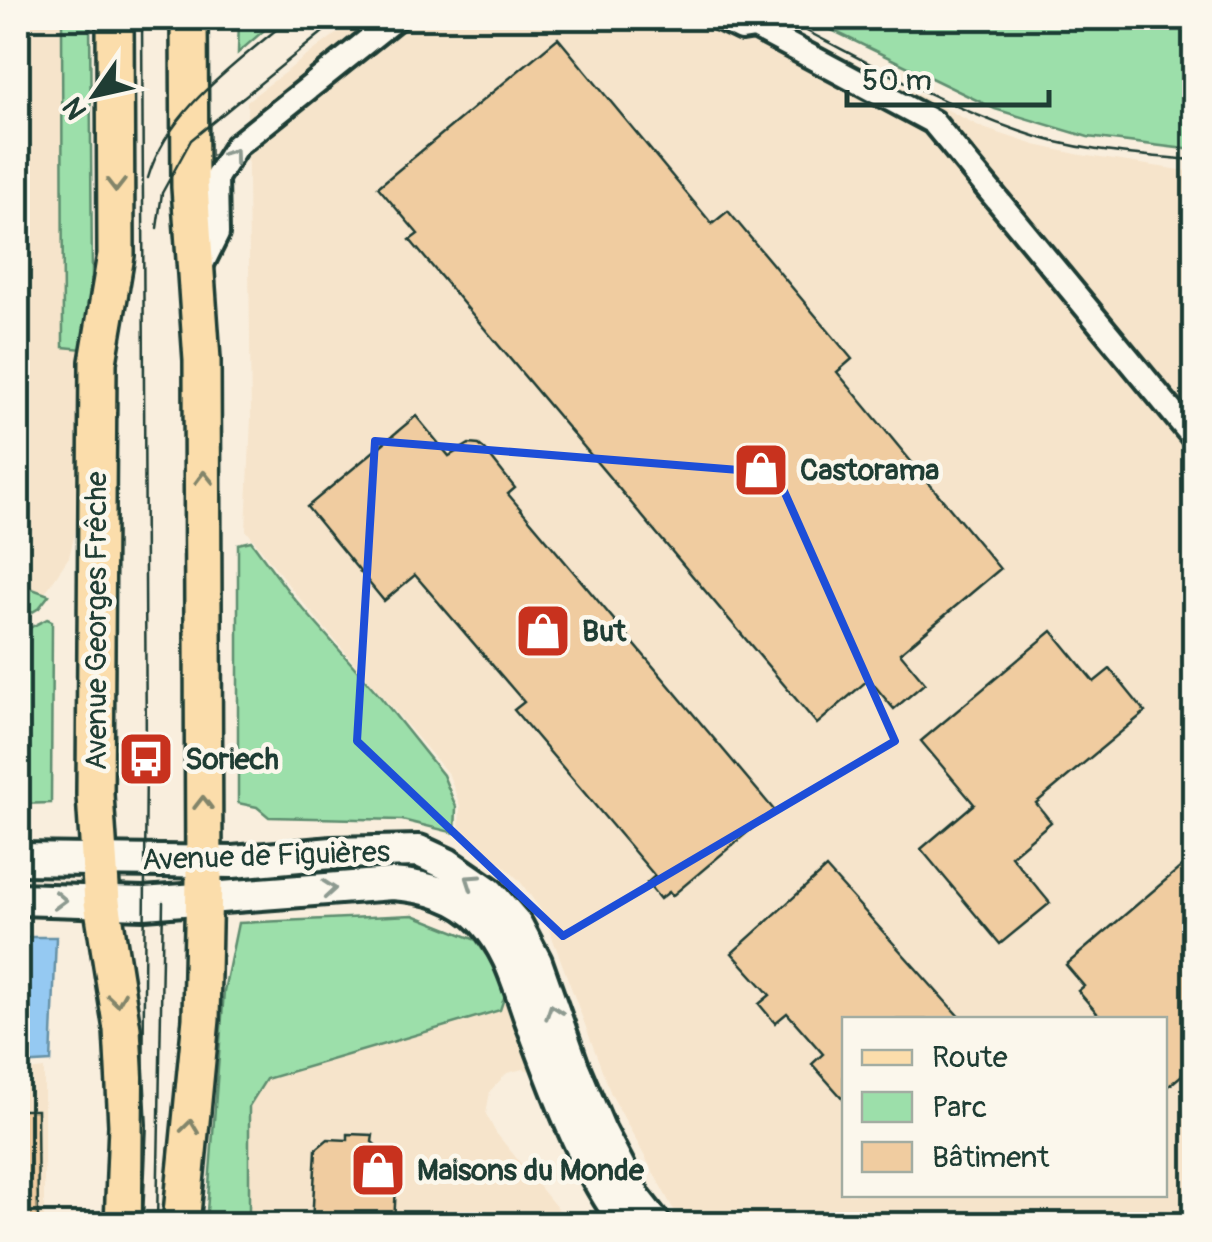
<svg xmlns="http://www.w3.org/2000/svg" width="1212" height="1242" font-family="Pangolin,sans-serif">
  <style>
    .built { fill: #f6e4cb; fill-rule: evenodd }
    .green { fill: #9cdfaa; stroke: #5e8e6f; stroke-width: 2.5 }
    .water { fill: #95c9f2; stroke: #6691a6; stroke-width: 2.5 }
    .building { fill: #f0cca0; stroke: #1f3d34; stroke-width: 2.5 }
    .lines { fill: none; stroke-linecap: round; stroke-linejoin: round }
    .street-casing { stroke: #1f3d34; stroke-width: 30 }
    .secondary-casing { stroke: #1f3d34; stroke-width: 38 }
    .primary-casing { stroke: #1f3d34; stroke-width: 42 }
    .street { stroke: #fbf7ec; stroke-width: 22 }
    .secondary { stroke: #fbf7ec; stroke-width: 30 }
    .primary { stroke: #fbddab; stroke-width: 35 }
    .tram { stroke: #1f3d34; stroke-width: 2.5 }
    .oneway { stroke: #8d9a90 }
    .oneway2 { stroke: #82856a }
    .marked { fill: none; stroke: #1d4ed8; stroke-width: 8; stroke-linejoin: round }
    .labels { text-anchor: middle; dominant-baseline: central; stroke-width: 9; stroke-linejoin: round; paint-order: stroke }
    .poi-label { font-size: 30px; font-weight: bold; fill: #1f3d34; stroke: #fbf7ec; text-anchor: start }
    .street-label { font-size: 30px; fill: #1f3d34; stroke: #fbf7ec }
  </style>
  <rect width="100%" height="100%" fill="#f9eedd"/>
  <filter id="ink" filterUnits="userSpaceOnUse"><feTurbulence type="fractalNoise" baseFrequency=".01" numOctaves="2"/><feDisplacementMap in="SourceGraphic" scale="20" xChannelSelector="R" yChannelSelector="G"/><feConvolveMatrix kernelMatrix="1 2 1 2 8 2 1 2 1" color-interpolation-filters="sRGB"/></filter>
  <g filter="url(#ink)">
    <g class="built">
      <path d="M18,18H81L80,514L69,557L36,606L18,617Z"/>
      <path d="M357,18H767L983,128L1035,145L1081,155L1194,172V1224H686L672,1207L611,1094L543,913L519,880L478,842L459,835L460,806L449,775L294,592L246,530L251,418L247,101ZM844,1020H1164V1194H844Z"/>
      <path d="M508,987L539,1073L523,1069L507,1073L490,1091L486,1114L496,1133L570,1224H249V1106L266,1079Z"/>
      <path d="M44,1069V1224H18V1072Z"/>
    </g>
    <g class="green">
      <path d="M62,18H90L92,276L83,349L63,347Z"/>
      <path d="M239,18H278L238,53Z"/>
      <path d="M807,18H1194V150L1088,137L995,109Z"/>
      <path d="M251,541L291,595L378,694L443,775L456,807L455,833L402,820L269,817L257,807L238,803V544Z"/>
      <path d="M24,586L49,595L39,608L18,621V592Z"/>
      <path d="M47,619L52,621L51,803L18,804V634Z"/>
      <path d="M413,915L476,940L508,987L500,1010L266,1079L249,1106V1224H206L224,991L238,923Z"/>
    </g>
    <path class="water" d="M18,937H56L51,1062L18,1064Z"/>
    <g class="building">
      <path d="M558,38L712,224L728,211L852,359L837,372L1000,569L900,653L925,683L894,709L869,679L817,724L410,240L418,234L378,187Z"/>
      <path d="M416,416L449,456L469,444L479,445L485,450L515,488L508,494L774,810L672,896L669,892L660,899L647,883L655,876L514,710L524,702L415,575L384,601L307,507Z"/>
      <path d="M1052,631L1094,682L1110,669L1145,712L1036,803L1051,822L1011,856L1050,903L1000,944L921,849L974,804L921,741Z"/>
      <path d="M1194,856V1065L1164,1090V1020H1103L1078,991L1084,986L1066,965Z"/>
      <path d="M826,868L962,1020H844V1100L812,1064L823,1054L787,1013L775,1023L759,1004L770,995L732,953Z"/>
      <path d="M18,1110H37L38,1224H18Z"/>
      <path d="M348,1134L373,1135L372,1142L397,1164L394,1224H312L316,1149L328,1139L348,1140Z"/>
    </g>
    <g class="lines">
      <g class="street-casing">
        <g id="street">
          <path d="M719,18L742,29L755,27L933,122L1194,438"/>
          <path d="M199,270L217,234L216,178L236,146L396,18"/>
        </g>
      </g>
      <g class="secondary-casing">
        <g id="secondary">
          <path d="M18,859L233,862L332,853L419,851L447,864L489,893L516,924L536,962L573,1067L600,1131L636,1200L655,1224"/>
          <path d="M18,899L144,903L392,884C425,886 459,895 483,920C512,951 520,992 535,1031C559,1095 585,1169 627,1224"/>
        </g>
      </g>
      <g class="primary-casing">
        <g id="primary">
          <path d="M115,18L116,255L98,362L95,795L102,902L122,1029L127,1125L123,1224"/>
          <path d="M181,1224L201,1019L204,879L202,360L190,187L189,18"/>
        </g>
      </g>
      <use href="#street" class="street"/>
      <use href="#secondary" class="secondary"/>
      <use href="#primary" class="primary"/>
      <g class="tram">
        <path d="M781,18C859,57 936,102 1019,131C1074,151 1136,155 1194,160"/>
        <path d="M148,178C168,109 238,63 290,18"/>
        <path d="M157,228L162,193L191,140L340,18"/>
        <path d="M142,1224L146,759L142,18"/>
        <path d="M157,1224L163,902"/>
      </g>
    </g>
    <defs><path id="oneway-chevron" d="M-2-3.5L2.5 0L-2 3.5" fill="none" stroke-width="1.6" stroke-linecap="round" stroke-linejoin="round" transform="scale(2.5)"/></defs>
    <g class="oneway">
      <use href="#oneway-chevron" transform="translate(232 155) rotate(-54)"/>
      <use href="#oneway-chevron" transform="translate(472 881) rotate(-146)"/>
      <use href="#oneway-chevron" transform="translate(329 889) rotate(-5)"/>
      <use href="#oneway-chevron" transform="translate(60 900) rotate(2)"/>
      <use href="#oneway-chevron" transform="translate(553 1011) rotate(-109)"/>
    </g>
    <g class="oneway2">
      <use href="#oneway-chevron" transform="translate(116 185) rotate(90)"/>
      <use href="#oneway-chevron" transform="translate(204 478) rotate(-91)"/>
      <use href="#oneway-chevron" transform="translate(203 803) rotate(-90)"/>
      <use href="#oneway-chevron" transform="translate(117 999) rotate(81)"/>
      <use href="#oneway-chevron" transform="translate(190 1127) rotate(-83)"/>
    </g>
  </g>
  <path class="marked" d="M375,441L776,473L895,741L563,936L357,741Z"/>
  <defs>
    <g id="shop-square" transform="scale(2.875)"><rect x="-9" y="-9" width="18" height="18" rx="4" fill="#c8321e" stroke="#fbf7ec"/><path d="M-5-2.5h2.3a2.7 3.5 0 0 1 5.4 0H5L5.5 6h-11ZM-1.5-2.5h3a1.5 2.3 0 0 0-3 0Z" fill="#fff"/></g>
    <g id="bus-square" transform="scale(2.875)"><rect x="-9" y="-9" width="18" height="18" rx="4" fill="#c8321e" stroke="#fbf7ec"/><path d="M-5-6H5V4H4V6H2V4H-2V6H-4V4H-5ZM-3.5-4V0h7V-4ZM-3.5 1.2v1.5H-2V1.2ZM2 1.2v1.5H3.5V1.2Z" fill="#fff"/></g>
  </defs>
  <g fill-rule="evenodd">
    <use href="#shop-square" x="761" y="470"/>
    <use href="#shop-square" x="543" y="631"/>
    <use href="#bus-square" x="146" y="759"/>
    <use href="#shop-square" x="378" y="1170"/>
  </g>
  <g class="labels">
    <g class="poi-label">
      <text x="800" y="470">Castorama</text>
      <text x="582" y="631">But</text>
      <text x="185" y="759">Soriech</text>
      <text x="417" y="1170">Maisons du Monde</text>
    </g>
    <g class="street-label">
      <text transform="translate(96 621) rotate(-90)">Avenue Georges Frêche</text>
      <text transform="translate(266 856) rotate(-2)">Avenue de Figuières</text>
    </g>
  </g>
  <rect width="1212" height="1242" fill="none" stroke="#fbf7ec" stroke-width="60"/>
  <rect x="30" y="30" width="1152" height="1182" fill="none" stroke="#1f3d34" stroke-width="4" filter="url(#ink)"/>
  <rect x="842" y="1017" width="325" height="180" fill="#fbf7ec" stroke="#a3ada2" stroke-width="2.5"/>
  <rect x="862" y="1050" width="50" height="15" fill="#fbddab" stroke="#a3ada2" stroke-width="2.5"/>
  <text x="932" y="1067" font-size="30" fill="#1f3d34">Route</text>
  <rect x="862" y="1092" width="50" height="30" fill="#9cdfaa" stroke="#a3ada2" stroke-width="2.5"/>
  <text x="932" y="1117" font-size="30" fill="#1f3d34">Parc</text>
  <rect x="862" y="1142" width="50" height="30" fill="#f0cca0" stroke="#a3ada2" stroke-width="2.5"/>
  <text x="932" y="1167" font-size="30" fill="#1f3d34">Bâtiment</text>
  <g transform="translate(95 95) rotate(236)" stroke="#fbf7ec" stroke-width="8" paint-order="stroke">
  <path d="M0-8L18 38L0 25L-18 38Z" fill="#1f3d34"/>
  <text y="-15" font-size="28" font-weight="bold" text-anchor="middle" fill="#1f3d34">N</text>
  </g>
  <path d="M847 90v15h202v-15" fill="none" stroke="#1f3d34" stroke-width="5"/>
  <text x="862" y="90" font-size="30" fill="#1f3d34" stroke="#fbf7ec" stroke-width="8" paint-order="stroke">50 m</text>
</svg>
